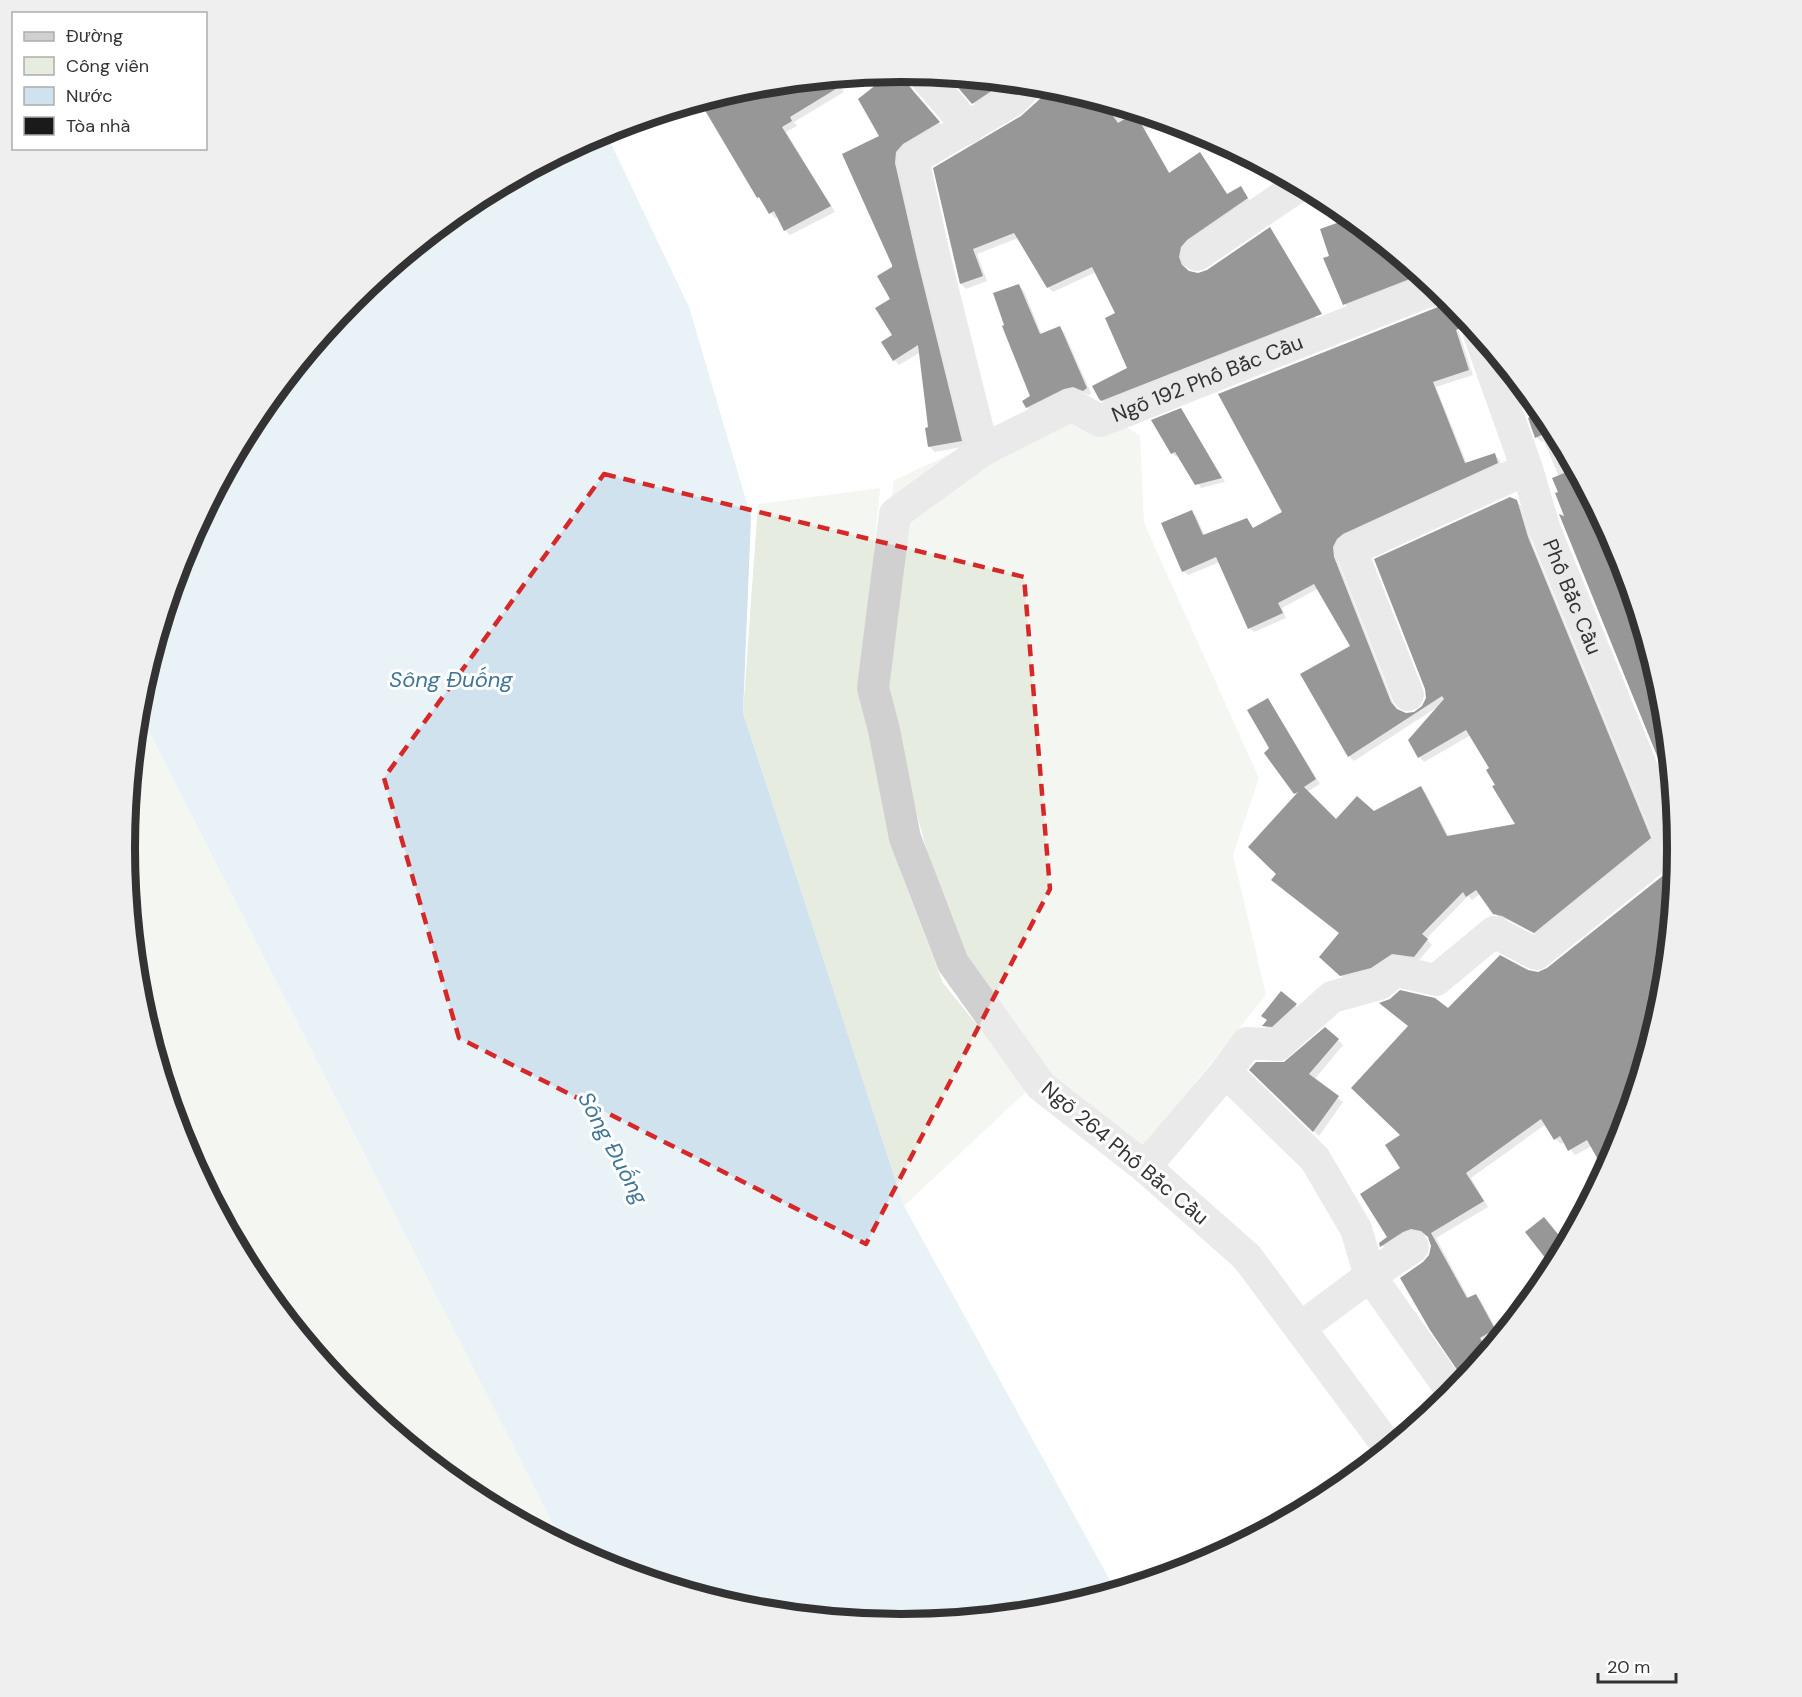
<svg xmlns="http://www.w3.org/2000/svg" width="1802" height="1697" font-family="'DM Sans',sans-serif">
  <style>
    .green { fill: #e6ecdf }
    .water { fill: #cfe2ee }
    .shadow { fill: #0003 }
    .building { fill: #1a1a1a }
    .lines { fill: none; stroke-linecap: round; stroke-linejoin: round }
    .minor { stroke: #d0d0d0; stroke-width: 32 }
    .marked { fill: none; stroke: #d62828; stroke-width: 4.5; stroke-dasharray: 12 8; stroke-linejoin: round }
    .labels { text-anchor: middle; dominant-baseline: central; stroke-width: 6; stroke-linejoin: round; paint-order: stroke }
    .street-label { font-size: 21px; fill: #333; stroke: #fff }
    .water-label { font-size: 22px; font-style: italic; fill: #3f7597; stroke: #fff }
    .rim { fill: none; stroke: #333; stroke-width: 8 }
  </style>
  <rect width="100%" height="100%" fill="#fff"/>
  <g class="green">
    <path d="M1078,393L1140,436L1144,523L1259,778L1233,855L1266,995L1141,1150L1049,1083L956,958L883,690L893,481Z"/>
    <path d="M880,488L862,676L902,875L943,983L1029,1089L904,1206L743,713L758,504Z"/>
    <path d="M138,710L563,1544L469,1494L352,1397L255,1280L183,1145L139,1000L125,848Z"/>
  </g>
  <path class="water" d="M605,131L689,307L751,517L743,713L904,1206L1116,1591L1052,1610L901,1625L749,1610L604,1566L563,1544L138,710L139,697L184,551L256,417L352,299L470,203Z"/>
  <g class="shadow">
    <path d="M901,72L911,73L910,84L914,93L944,128L909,149L967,446L935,452L930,447L926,429L929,428L921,352L899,365L894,360L892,299L893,268L881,137L860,99L893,73Z"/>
    <path d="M951,77L1014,83L978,108Z"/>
    <path d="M836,78L844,92L794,122L797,126L786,132L835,212L790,235L785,230L778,217L775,218L758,197L701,102L750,87Z"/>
    <path d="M1047,86L1155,118L1148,121L1152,126L1145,130L1170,173L1205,160L1228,195L1241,188L1252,204L1184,262L1187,271L1198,274L1207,272L1271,237L1318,322L1106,404L1100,399L1129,369L1117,314L1096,272L1053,292L1048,287L1018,238L977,254L987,281L966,289L961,284L935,169L1025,115L1042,98Z"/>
    <path d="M1342,211L1426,280L1350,310L1345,304L1325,259L1331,257L1345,221Z"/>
    <path d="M1019,286L1024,291L1042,335L1059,327L1064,332L1091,393L1089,395L1079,391L1032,412L1027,407L1032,397Z"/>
    <path d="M1446,304L1451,308L1473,375L1436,387L1467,464L1494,455L1499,459L1502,467L1337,552L1338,562L1395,708L1398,711L1406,714L1415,713L1424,707L1516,501L1521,506L1532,543L1655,843L1539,936L1508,920L1499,918L1480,894L1472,900L1468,896L1426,939L1432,945L1419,960L1346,980L1321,957L1341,934L1278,874L1297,795L1271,749L1268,700L1320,784L1307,792L1336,821L1374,813L1421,788L1425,792L1449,837L1517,825L1491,769L1471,735L1424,762L1420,757L1439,706L1354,761L1350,757L1302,675L1352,647L1319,588L1282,608L1286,618L1254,632L1249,628L1220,562L1188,575L1183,571L1191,511L1196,516L1205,536L1246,520L1254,529L1284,513L1220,395Z"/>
    <path d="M1518,382L1547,417L1619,552L1663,697L1670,778L1665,772L1566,518L1560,493L1559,477L1544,441L1542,442L1536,437Z"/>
    <path d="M1184,414L1225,482L1201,488L1179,455L1176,457L1172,453Z"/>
    <path d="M1670,872L1675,873L1663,1000L1618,1146L1605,1170L1592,1146L1575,1155L1564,1142L1561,1144L1556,1139L1546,1124L1471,1178L1488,1207L1436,1238L1469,1299L1476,1295L1481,1301L1500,1336L1465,1379L1424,1263L1430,1256L1432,1246L1428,1236L1417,1234L1387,1252L1381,1243L1389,1237L1402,1169V1135L1448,1010L1528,972L1539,973L1548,969Z"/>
    <path d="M1281,993L1298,1008L1275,1029L1266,1028L1264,1026Z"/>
    <path d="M1338,1040L1343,1045L1314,1080L1343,1102L1319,1136L1251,1070L1285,1063Z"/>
    <path d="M1565,1245L1549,1275L1545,1269L1553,1264Z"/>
  </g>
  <g class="building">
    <path d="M906,72L905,78L909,86L940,122L903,144L896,152L895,163L917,259L962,441L928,447L925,428L928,427L918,345L893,361L881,342L892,335L875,308L890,299L877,276L892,267V265L842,154L879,136L858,99L891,73Z"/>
    <path d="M857,76L790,117L792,121L782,127L831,206L784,231L774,211L769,214L759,197L757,198L700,102L750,87Z"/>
    <path d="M949,77L992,81L1005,82L972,104Z"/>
    <path d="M1045,86L1103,102L1118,123L1135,113L1169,173L1200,152L1227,194L1241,186L1248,198L1187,240L1181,247L1179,257L1182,265L1189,271L1198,273L1207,270L1270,227L1322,314L1101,401L1099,399L1092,386L1127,368L1105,318L1115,313L1092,267L1047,288L1014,233L973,249L983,276L960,284L933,168L1021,116L1041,98Z"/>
    <path d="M1351,218L1404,262L1420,275L1343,305L1323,258L1329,256L1320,229Z"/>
    <path d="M1019,284L1040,334L1060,326L1087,388L1083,391L1073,387L1064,389L1026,408L1022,401L1030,396L1002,326L1004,325L993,293Z"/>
    <path d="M1450,299L1457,308L1463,326L1456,330L1469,370L1433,382L1465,463L1495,453L1498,463L1343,534L1337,539L1333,547L1334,557L1391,702L1397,709L1406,713L1414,712L1422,706L1426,698L1425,689L1374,559L1510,497L1517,500L1528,537L1651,838L1534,933L1502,916L1493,914L1476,890L1466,897L1463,892L1422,934L1428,939L1414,957L1392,954L1371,968L1340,976L1319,957L1339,933L1271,880L1276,874L1248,847L1298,792L1294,794L1264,753L1269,748L1247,710L1268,698L1316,779L1304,787L1336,819L1357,796L1374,811L1421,786L1447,836L1515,824L1492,786L1495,785L1486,770L1489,768L1466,730L1418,758L1408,740L1444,699L1442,696L1348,757L1300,674L1350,646L1314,584L1278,603L1283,613L1248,629L1216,557L1182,572L1161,523L1192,510L1203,535L1247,518L1253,528L1282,512L1218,394L1443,305Z"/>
    <path d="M1181,408L1222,478L1195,485L1175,452L1171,454L1151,420Z"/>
    <path d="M1542,412L1553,430L1535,438L1528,418Z"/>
    <path d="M1574,469L1619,552L1663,697L1670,771L1664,773L1559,514L1564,516L1555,493L1558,492L1552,478Z"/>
    <path d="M1670,870L1675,872L1663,1000L1618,1146L1612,1158L1601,1165L1587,1140L1568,1151L1560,1136L1554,1140L1541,1119L1466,1173L1484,1201L1431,1233L1467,1298L1476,1294L1495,1329L1480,1338L1488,1351L1464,1380L1430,1330L1400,1278L1423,1262L1429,1255L1431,1246L1428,1237L1421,1231L1411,1229L1403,1232L1380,1247L1379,1243L1387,1237L1360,1194L1400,1168L1385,1145L1400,1135L1351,1088L1408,1026L1379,1003L1390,999L1400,990L1435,998L1448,1008L1500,955L1528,970L1538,972L1547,968Z"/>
    <path d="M1281,991L1297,1004L1272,1027L1262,1026L1267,1020L1261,1016Z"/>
    <path d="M1325,1027L1339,1039L1309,1074L1339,1096L1313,1132L1249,1070L1256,1062H1284Z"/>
    <path d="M1544,1217L1566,1244L1553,1268L1525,1232Z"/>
  </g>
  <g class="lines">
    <g class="minor">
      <path d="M923,74L969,128"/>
      <path d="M1197,255L1300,185"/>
      <path id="s1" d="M1479,334L1527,469L1545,530L1677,854"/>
      <path d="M983,450L934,255L913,159L1012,101L1028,85"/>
      <path d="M1408,695L1351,550L1527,469"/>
      <path d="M1224,1074L1247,1043L1278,1045L1332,997L1379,984L1396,971L1436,980L1494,932L1536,954L1673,844"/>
      <path d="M1145,1167L1224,1074L1231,1077L1315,1159L1356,1229L1370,1276L1300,1328"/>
      <path d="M1413,1247L1370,1276L1448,1386"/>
      <path id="s2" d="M1389,1448L1247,1257L1145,1167L1041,1086L953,963L905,838L884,730L873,688L895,514L983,450L1072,405L1100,421L1436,288"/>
    </g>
  </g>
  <path d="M0 0H1802V1697H0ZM604,474L1024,577L1050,889L866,1244L459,1038L384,778Z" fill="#fff" fill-opacity=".55" fill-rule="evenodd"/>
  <path class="marked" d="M604,474L1024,577L1050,889L866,1244L459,1038L384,778Z"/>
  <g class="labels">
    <g class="street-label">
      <text stroke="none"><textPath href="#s2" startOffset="1476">Ngõ 192 Phố Bắc Cầu</textPath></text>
      <text stroke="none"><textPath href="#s1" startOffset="279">Phố Bắc Cầu</textPath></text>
      <text transform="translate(1125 1153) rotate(40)">Ngõ 264 Phố Bắc Cầu</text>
    </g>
    <g class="water-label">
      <text x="451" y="679">Sông Đuống</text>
      <text transform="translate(613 1148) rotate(62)">Sông Đuống</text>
    </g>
  </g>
  <path d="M0 0H1802V1697H0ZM135 848a766 766 0 1 1 1532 0a766 766 0 1 1-1532 0Z" fill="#efefef" fill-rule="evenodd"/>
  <path class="rim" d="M135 848a766 766 0 1 1 1532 0a766 766 0 1 1-1532 0Z"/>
  <rect x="12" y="12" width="195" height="138" fill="#ffffff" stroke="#adadad" stroke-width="1.5"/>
  <rect x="24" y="32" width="30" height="9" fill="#d0d0d0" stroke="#adadad" stroke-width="1.5"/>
  <text x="66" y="42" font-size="18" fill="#333333">Đường</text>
  <rect x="24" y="57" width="30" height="18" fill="#e6ecdf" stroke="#adadad" stroke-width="1.5"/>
  <text x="66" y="72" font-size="18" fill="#333333">Công viên</text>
  <rect x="24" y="87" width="30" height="18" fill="#cfe2ee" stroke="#adadad" stroke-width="1.5"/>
  <text x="66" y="102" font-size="18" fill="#333333">Nước</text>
  <rect x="24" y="117" width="30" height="18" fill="#1a1a1a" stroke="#adadad" stroke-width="1.5"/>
  <text x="66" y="132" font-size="18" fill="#333333">Tòa nhà</text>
  <path d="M1598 1673v9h78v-9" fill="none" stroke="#333333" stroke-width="3"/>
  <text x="1607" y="1673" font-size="18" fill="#333333" stroke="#ffffff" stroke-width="4.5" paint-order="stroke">20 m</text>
</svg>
